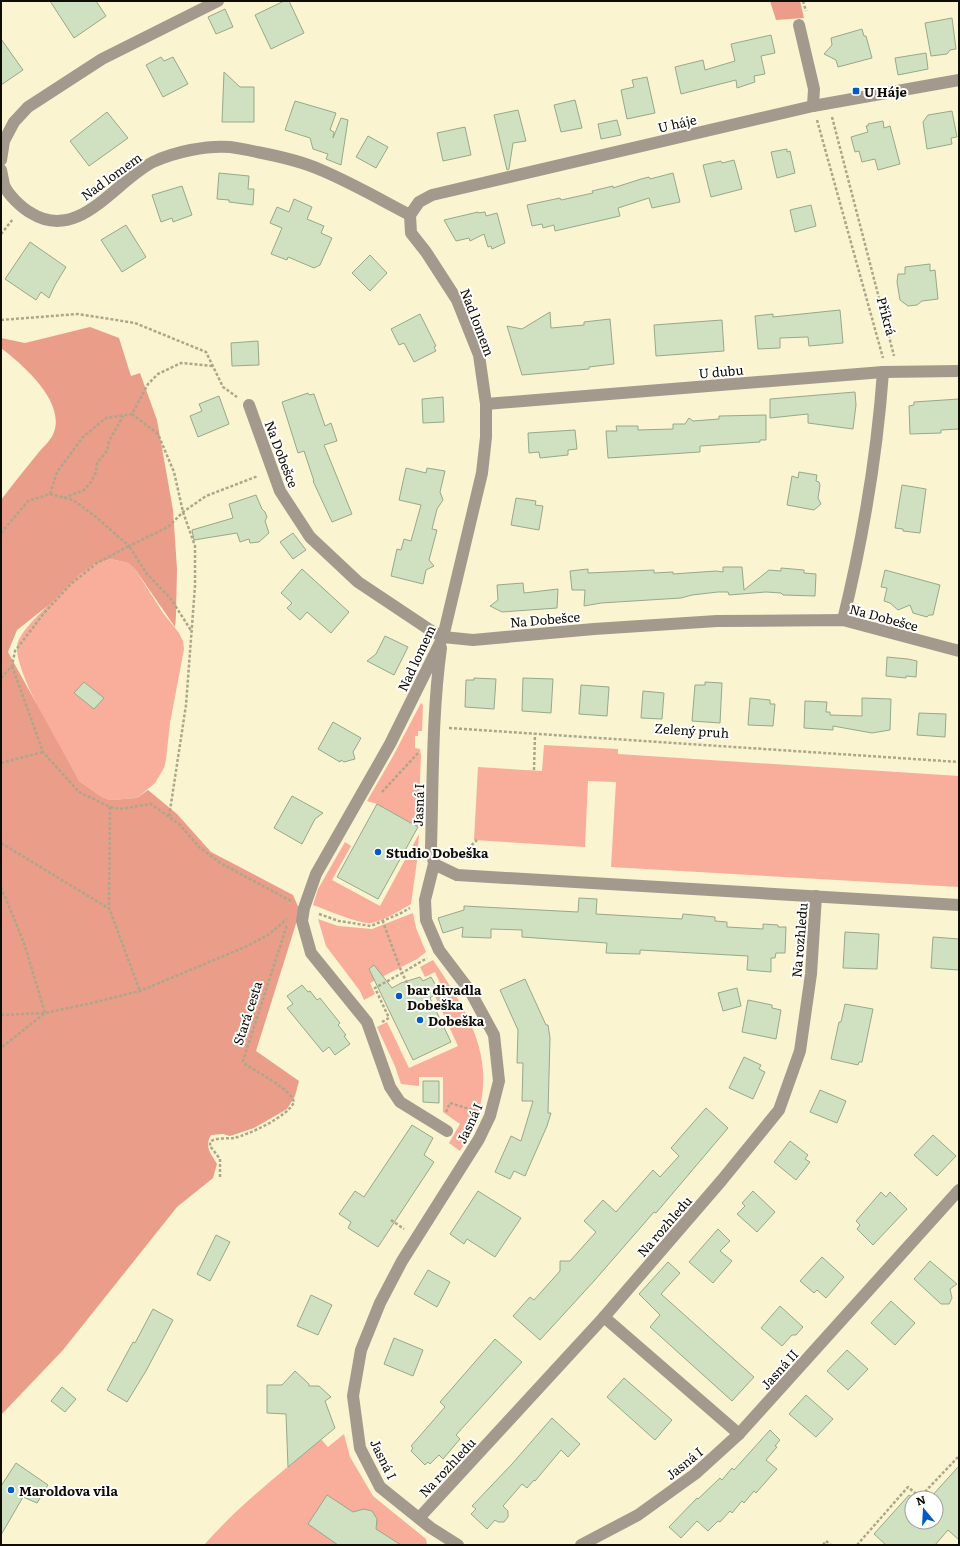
<svg xmlns="http://www.w3.org/2000/svg" width="960" height="1546" font-family="Literata,serif">
  <style>
    .green { fill: #f8ae9b }
    .forest { fill: #ea9d89 }
    .building { fill: #cfe1c0; stroke: #98a88a }
    .lines { fill: none; stroke-linecap: round; stroke-linejoin: round }
    .path { stroke: #aca78b; stroke-width: 2.5; stroke-dasharray: 3 2; stroke-linecap: butt }
    .minor { stroke: #a4998d; stroke-width: 12 }
    .poi-dot { fill: #025bc4; stroke: #fff; stroke-width: 1.5 }
    .labels { text-anchor: middle; dominant-baseline: central; stroke-width: 4; stroke-linejoin: round; paint-order: stroke }
    .poi-label { font-size: 13px; font-weight: bold; fill: #0f0c02; stroke: #fff; text-anchor: start }
    .street-label { font-size: 13px; fill: #0f0c02; stroke: #fff }
  </style>
  <rect width="100%" height="100%" fill="#faf4d0"/>
  <g class="green">
    <path d="M111,559L128,563L135,569L163,613L179,633L183,641L184,649L170,723L166,760L164,768L155,783L137,798L110,800L102,797L79,781L72,770C59,746 14,670 17,646C19,632 41,613 50,603C63,589 78,573 94,565C99,562 106,561 111,559Z"/>
    <path d="M421,703L423,705L422,731H418V736H415V748L420,749L421,756L418,827L377,804L367,801L392,758Z"/>
    <path d="M544,745L618,749V754L959,776V887L611,867L616,782L588,781L585,847L474,840L478,767L542,771Z"/>
    <path d="M419,834L417,861L411,904C399,911 385,920 372,923C361,925 325,909 313,905L318,889L345,842L351,846L332,880L380,906Z"/>
    <path d="M413,913L416,928L426,952L417,959L370,983L375,994L364,1000L360,991L326,946L318,919L338,926L372,929Z"/>
    <path d="M433,960C469,1014 501,1063 472,1130C469,1137 464,1144 460,1151L449,1143L460,1124L443,1112V1077H419V1086L401,1084L395,1066L377,1027L387,1022L409,1068L458,1046L435,996L444,992L435,972L425,977L420,967Z"/>
    <path d="M344,1434L350,1457L373,1496L426,1539L427,1545H204C238,1506 282,1472 321,1439L328,1447Z"/>
  </g>
  <g class="forest">
    <path d="M770,1H800L804,18L776,20Z"/>
    <path d="M90,327L119,338L131,376L140,373L157,420L173,510L177,569L176,616L175,627L135,569L128,563L111,559L95,564L80,574L50,604L17,630L8,652L79,781L102,797L110,800L137,798L148,790L177,814L211,852L293,895L300,911L256,1051L299,1081L295,1096L287,1109L254,1128L230,1136L223,1134L211,1135C204,1147 211,1153 217,1164L213,1178L177,1207L63,1350L1,1415V500C13,484 26,468 39,452C44,446 52,439 54,432C65,401 23,365 1,348V338L25,343Z"/>
  </g>
  <g class="building">
    <path d="M50,1H96L106,16L74,38Z"/>
    <path d="M284,1H289L304,33L271,49L255,15Z"/>
    <path d="M225,9L233,27L216,34L208,17Z"/>
    <path d="M952,18L956,49L950,50L947,54L931,56L925,23Z"/>
    <path d="M862,29L864,36H866L872,58L838,67L836,60L824,54L832,45L831,38Z"/>
    <path d="M771,35L775,53L761,56L765,74L754,76L755,82L737,88L736,80L681,94L675,67L703,60L705,70L735,61L731,44Z"/>
    <path d="M1,39L23,70L1,85Z"/>
    <path d="M926,53L928,69L898,75L895,58Z"/>
    <path d="M161,57L164,61L173,57L188,84L163,97L146,65Z"/>
    <path d="M224,72L240,87H254V122H222Z"/>
    <path d="M647,77L655,113L627,119L621,90L634,87L632,80Z"/>
    <path d="M575,100L582,128L561,132L554,105Z"/>
    <path d="M295,101L336,113L330,130L334,132L333,138L341,118L348,120L341,165L326,159L328,154L313,149L310,138L285,130Z"/>
    <path d="M518,110L526,141L513,143L509,169L507,170L494,115Z"/>
    <path d="M952,111L957,137L951,138L952,144L927,149L923,122L928,115Z"/>
    <path d="M107,112L128,138L89,166L70,141Z"/>
    <path d="M617,120L621,135L601,139L598,124Z"/>
    <path d="M883,121L884,128L890,126L900,164L878,170L875,159L862,162L859,151L855,152L851,137L868,132L866,126H868V124Z"/>
    <path d="M465,127L471,155L443,161L437,133Z"/>
    <path d="M368,136L388,147L376,168L356,157Z"/>
    <path d="M787,149V152L790,151L795,173L777,178L771,152Z"/>
    <path d="M734,160L742,189L711,197L703,165L721,161L722,163Z"/>
    <path d="M219,173L249,176L248,189H254L253,205L229,202V200L217,199Z"/>
    <path d="M673,173L680,202L652,208L649,198L618,208L620,216L555,231L554,225L543,228L542,224L532,226L527,205L560,198L561,200L593,193L592,191L613,186V188L641,179L649,177L650,179Z"/>
    <path d="M182,186L192,215L173,222L172,218L161,222L152,195Z"/>
    <path d="M294,199L312,207L307,219L324,226L321,233L332,238L320,265L314,268L288,257L287,260L271,254L282,228L270,223L277,207L289,212Z"/>
    <path d="M811,205L816,226L795,232L790,210Z"/>
    <path d="M478,212V213L485,212L486,216L497,213L505,243L492,249L491,246L488,247L484,234L470,241L469,238L456,241L444,220Z"/>
    <path d="M126,225L146,257L122,272L101,240Z"/>
    <path d="M30,242L66,267L55,285L49,298L41,292L36,300L5,279Z"/>
    <path d="M370,255L387,273L370,291L352,273Z"/>
    <path d="M930,264V271L935,270L938,299L922,301L917,305L908,306L900,300L897,282L898,274H905V267Z"/>
    <path d="M840,310L843,343L809,346L808,337L780,338V348L758,349L755,316L773,314V317Z"/>
    <path d="M550,312L551,328L584,325V322L610,319L614,364L589,367V369L522,375L507,326L522,329Z"/>
    <path d="M420,314L436,346L434,347L436,351L414,362L404,343L399,345L391,329Z"/>
    <path d="M722,320L724,351L656,356L654,325Z"/>
    <path d="M258,341L259,365L232,366L231,343Z"/>
    <path d="M855,392L856,405L853,429L808,423V414L770,418V399Z"/>
    <path d="M308,393L309,395L314,394L325,426L331,423L337,441L324,445L352,514L332,522L313,481H314L304,451L298,453L282,402Z"/>
    <path d="M219,396L229,424L198,437L190,416L202,411L199,404Z"/>
    <path d="M443,397L444,422L423,423L422,399Z"/>
    <path d="M959,399V429L941,430V433L910,434L909,406L914,405V402Z"/>
    <path d="M766,415V440H760V442L700,446V452L608,458L606,431H617L616,426H638V430L673,429V424H685L689,418L693,421L719,419V416Z"/>
    <path d="M575,430L577,449L568,450V455L540,458L539,452L529,453L528,433Z"/>
    <path d="M406,468L426,473L427,468L445,471L440,492L443,500L437,509L432,529L437,530L429,560L434,566L426,570L423,584L391,576L397,549L401,550L404,539L411,541L421,505L399,500Z"/>
    <path d="M799,472L817,475L816,481L819,482L820,485L818,498L821,504L814,510L787,505L792,476L798,478Z"/>
    <path d="M902,485L926,489L920,533L903,531V529L895,528Z"/>
    <path d="M256,495L262,509L265,512L267,517L265,521L269,533L259,542L250,543L249,539L240,542L237,533L194,540L192,530L233,518L229,504Z"/>
    <path d="M516,498L536,501L535,505L543,506L539,530L511,525Z"/>
    <path d="M293,533L306,550L293,559L280,542Z"/>
    <path d="M723,567H742L744,590L769,570L781,571V568L804,570V573L816,574L815,596L783,595L781,593L766,592L729,595L728,592H718L692,595L681,598L601,603L584,606L585,590H572L570,571L588,569V573L654,570V573L673,572V574L716,571L723,572Z"/>
    <path d="M302,569L349,612L331,633L307,612L300,620L287,608L292,603L281,593Z"/>
    <path d="M885,570L940,585L933,615H929L927,617L913,613L910,605L898,610L890,603L884,601L887,588L881,587Z"/>
    <path d="M523,583L524,593L558,589L557,608L502,612L490,606L498,600L497,585Z"/>
    <path d="M385,636L408,647L394,675L367,661L376,654Z"/>
    <path d="M887,657L908,659L917,661L916,677L906,676V678L886,676Z"/>
    <path d="M474,678L496,679L494,709L465,707L466,680H474Z"/>
    <path d="M523,678L553,679L551,713L522,711Z"/>
    <path d="M84,682L104,698L94,709L74,693Z"/>
    <path d="M705,682L722,683L720,723L692,721L695,685H705Z"/>
    <path d="M581,685L609,687L607,716L579,714Z"/>
    <path d="M643,691L664,693L662,719L641,718Z"/>
    <path d="M750,698L770,700V704H775L773,726L748,725Z"/>
    <path d="M862,698L891,699L890,730L872,733L833,726V730L804,728L805,701L827,702L826,712H830V715L862,716Z"/>
    <path d="M919,713L946,714L945,737L917,735Z"/>
    <path d="M333,722L361,738L353,752L355,759L344,762L341,760L340,762L318,749Z"/>
    <path d="M292,796L323,813L315,819L302,844L274,828Z"/>
    <path d="M377,804L418,827L378,899L337,877Z"/>
    <path d="M579,898L597,899L596,914L682,919L683,914L715,917V921L727,922V927L763,929V924L778,925V927H786L785,953H776L775,958H771V972L747,970L748,956L640,950V954L606,953L607,943L522,937V930L491,929V938L462,937L463,927L443,933L438,918L464,910V906L578,912Z"/>
    <path d="M845,932L879,934L877,969L843,968Z"/>
    <path d="M933,937L959,939V970L931,968Z"/>
    <path d="M374,965L392,988L401,983L420,977L423,981L431,977L439,991L430,998L451,1042L413,1060L369,969Z"/>
    <path d="M525,979L546,1025H548L550,1038L548,1113H551L547,1126L525,1176L514,1171L510,1179L495,1172L511,1136L521,1141L533,1101H522L523,1063H517L518,1030L500,990Z"/>
    <path d="M302,985L308,992L310,991L317,1000L320,998L340,1023L338,1025L346,1035L344,1036L350,1044L335,1055L329,1047L323,1052L287,1008L293,1004L287,996Z"/>
    <path d="M737,988L741,1006L723,1011L718,993Z"/>
    <path d="M748,1000L772,1005V1008L781,1010L776,1039L742,1032Z"/>
    <path d="M845,1004L873,1009L862,1062H859L858,1065L831,1059L839,1022H841Z"/>
    <path d="M744,1057L761,1065L759,1069L765,1072L753,1099L729,1088Z"/>
    <path d="M423,1081H439V1103L423,1102Z"/>
    <path d="M820,1090L846,1101L837,1123L810,1112Z"/>
    <path d="M706,1108L728,1128L656,1213L654,1212L594,1281L540,1340L513,1316L530,1297L534,1300L560,1271V1261H570L596,1232L584,1221L603,1200L616,1212L653,1170L660,1177L679,1156L671,1148Z"/>
    <path d="M412,1125L433,1138L424,1155L434,1162L378,1247L348,1228L351,1222L339,1214L355,1191L364,1197Z"/>
    <path d="M933,1135L956,1156L937,1176L914,1155Z"/>
    <path d="M790,1141L808,1155L805,1159L810,1162L796,1180L774,1162Z"/>
    <path d="M478,1191L521,1218L495,1257L467,1239L464,1244L450,1234Z"/>
    <path d="M753,1191L775,1212L757,1232L737,1214L745,1206L742,1203Z"/>
    <path d="M881,1192L886,1197L890,1192L907,1209L873,1245L857,1229L860,1225L856,1221Z"/>
    <path d="M718,1229L730,1241L720,1251L732,1261L713,1283L689,1262Z"/>
    <path d="M216,1235L230,1242L210,1281L197,1274Z"/>
    <path d="M822,1257L844,1277L826,1298L817,1290L814,1293L800,1281Z"/>
    <path d="M930,1261L957,1284L950,1289L952,1298L949,1304H941L914,1279Z"/>
    <path d="M668,1262L680,1273L661,1294L754,1377L732,1401L650,1327L660,1315L639,1294Z"/>
    <path d="M428,1270L450,1282L437,1307L414,1294Z"/>
    <path d="M311,1295L332,1305L318,1335L297,1326Z"/>
    <path d="M891,1301L915,1323L895,1345L871,1323Z"/>
    <path d="M780,1306L803,1327L796,1335H792L782,1346L761,1328Z"/>
    <path d="M153,1309L173,1320L146,1371L127,1402L107,1390L133,1342L135,1343Z"/>
    <path d="M394,1338L423,1350L413,1376L384,1364Z"/>
    <path d="M495,1339L522,1362L456,1435L460,1439L443,1459L439,1455L430,1464L428,1462L425,1465L411,1451L413,1448L411,1446L445,1407L440,1402Z"/>
    <path d="M847,1350L868,1369L848,1390L827,1371Z"/>
    <path d="M295,1371L309,1384V1386H319L331,1397L325,1401L335,1428L288,1467L286,1414L267,1413V1385H282Z"/>
    <path d="M624,1378L672,1420L655,1440L607,1397Z"/>
    <path d="M62,1387L76,1399L65,1412L51,1401Z"/>
    <path d="M806,1395L833,1419L816,1437L789,1414Z"/>
    <path d="M552,1418L580,1444L568,1457L561,1450L535,1481L534,1480L527,1488L522,1484L503,1506L508,1511V1517L504,1522H498L495,1520L487,1529L471,1514L476,1509L472,1506L512,1464Z"/>
    <path d="M770,1430L780,1440L775,1446L777,1447L766,1460L777,1469L756,1493L754,1491L744,1503L742,1501L732,1513L730,1511L720,1522L718,1521L708,1531L697,1521L681,1538L669,1527L697,1498L698,1499L720,1478L722,1480L732,1468L734,1470Z"/>
    <path d="M16,1463L48,1485L37,1503L23,1497L1,1535V1486Z"/>
    <path d="M959,1466V1540L948,1530L935,1545H886L874,1534L909,1495L913,1498L912,1522H936V1498H930Z"/>
    <path d="M327,1495L353,1512L364,1509L372,1511L377,1519L376,1529L401,1545H338L308,1524Z"/>
  </g>
  <g class="lines">
    <g class="path">
      <path d="M803,1L806,11"/>
      <path d="M832,117L894,356"/>
      <path d="M817,120L883,358"/>
      <path d="M1,234L13,219"/>
      <path d="M1,320L78,314L135,323L206,352L223,387L237,397"/>
      <path d="M132,414L158,434L174,472L183,512L195,546V586L186,705L169,817"/>
      <path d="M50,494L57,472L83,437L106,418L132,414L148,384L158,374L181,363L213,366"/>
      <path d="M64,498L84,490L91,482L96,472L97,463L107,451L109,441L123,416"/>
      <path d="M1,533L28,501L50,494L73,500L96,517L129,546L168,527L183,512L206,496L258,476"/>
      <path d="M12,666L43,752L79,792L110,807L120,809L151,804L179,824L199,847L222,864L291,901"/>
      <path d="M1,678L12,666L15,651L44,613L71,584L97,563L129,546L147,574L171,599L192,632"/>
      <path d="M449,728L959,762"/>
      <path d="M1,763L43,752"/>
      <path d="M534,770L535,733"/>
      <path d="M382,792L418,753"/>
      <path d="M110,807L109,908L140,991"/>
      <path d="M1,843L108,908"/>
      <path d="M457,859L477,840"/>
      <path d="M1,887L24,943L45,1013L1,1048"/>
      <path d="M319,914L339,921L371,926L401,913L410,908"/>
      <path d="M407,983L402,973L427,958"/>
      <path d="M1,1015L45,1013L92,1003L140,991L245,947L268,935L287,919"/>
      <path d="M382,1022L389,1018L375,988L402,973L383,922"/>
      <path d="M446,1112L450,1103L476,1111"/>
      <path d="M220,1177V1159L210,1146V1142C216,1137 226,1139 234,1138C248,1135 289,1116 294,1102C290,1088 258,1073 245,1064L243,1061L287,925"/>
      <path d="M391,1220L404,1229"/>
      <path d="M823,1545L826,1541L831,1545"/>
      <path d="M857,1545L908,1487L920,1497L959,1456"/>
    </g>
    <g class="minor">
      <path d="M799,25L814,89L813,106"/>
      <path d="M1,160L4,141L14,122L28,107L102,59L218,1"/>
      <path d="M1,170C2,175 3,180 4,185C8,195 22,208 31,213C79,243 115,181 153,162C174,152 207,145 230,147C239,148 248,150 257,152C278,156 301,161 321,170C352,183 381,200 410,215"/>
      <path d="M410,215L411,233L426,252L457,300L479,355L486,404V437L482,473L443,637L390,744L316,874L304,908L302,921L311,953L367,1022L390,1087L400,1102L447,1131"/>
      <path d="M410,215L419,202L432,195L813,106L959,80"/>
      <path d="M486,404L883,372L959,371"/>
      <path d="M249,405L280,491L310,537L358,582L430,630L443,637L473,640L594,629L717,621L843,620L959,651"/>
      <path d="M843,620C863,538 877,456 883,372"/>
      <path d="M441,648C432,714 433,781 431,847L434,864L425,900L426,920L439,950L470,991L494,1035L499,1081L490,1116L479,1139L402,1261L380,1303L361,1350L353,1396L360,1448L380,1487L431,1528L458,1545"/>
      <path d="M434,864L457,875L959,905"/>
      <path d="M604,1317L739,1434"/>
      <path d="M419,1518L604,1317L722,1180L779,1110L800,1051L811,974L816,896"/>
      <path d="M581,1545L638,1515L695,1474L739,1434L959,1190"/>
    </g>
  </g>
  <g class="poi-dot">
    <rect x="852" y="87" width="8" height="8" rx="2"/>
    <circle cx="378" cy="852" r="4"/>
    <circle cx="399" cy="996" r="4"/>
    <circle cx="420" cy="1020" r="4"/>
    <circle cx="11" cy="1490" r="4"/>
  </g>
  <g class="labels">
    <g class="poi-label">
      <text x="864" y="91">U Háje</text>
      <text x="386" y="852">Studio Dobeška</text>
      <text x="407" y="989">bar divadla<tspan x="407" dy="15">Dobeška</tspan></text>
      <text x="428" y="1020">Dobeška</text>
      <text x="19" y="1490">Maroldova vila</text>
    </g>
    <g class="street-label">
      <text transform="translate(677 123) rotate(-13)">U háje</text>
      <text transform="translate(111 176) rotate(-36)">Nad lomem</text>
      <text transform="translate(887 316) rotate(75)">Příkrá</text>
      <text transform="translate(478 322) rotate(69)">Nad lomem</text>
      <text transform="translate(721 371) rotate(-5)">U dubu</text>
      <text transform="translate(282 454) rotate(69)">Na Dobešce</text>
      <text transform="translate(884 617) rotate(15)">Na Dobešce</text>
      <text transform="translate(545 619) rotate(-5)">Na Dobešce</text>
      <text transform="translate(416 658) rotate(-65)">Nad lomem</text>
      <text transform="translate(692 730) rotate(4)">Zelený pruh</text>
      <text transform="translate(418 805) rotate(-88)">Jasná I</text>
      <text transform="translate(799 940) rotate(-85)">Na rozhledu</text>
      <text transform="translate(247 1013) rotate(-72)">Stará cesta</text>
      <text transform="translate(469 1123) rotate(-65)">Jasná I</text>
      <text transform="translate(664 1226) rotate(-49)">Na rozhledu</text>
      <text transform="translate(779 1369) rotate(-48)">Jasná II</text>
      <text transform="translate(384 1459) rotate(64)">Jasná I</text>
      <text transform="translate(684 1463) rotate(-39)">Jasná I</text>
      <text transform="translate(447 1467) rotate(-47)">Na rozhledu</text>
    </g>
  </g>
  <rect width="960" height="1546" fill="none" stroke="#0f0c02" stroke-width="4"/>
  <g transform="translate(924 1510) rotate(342)"><circle r="19" fill="#ffffff" stroke="#9f9e9a"/>
  <path d="M0-3L7 15L0 10L-7 15Z" fill="#025bc4"/>
  <text y="-6" font-size="11" font-weight="bold" text-anchor="middle" fill="#0f0c02">N</text>
  </g>
</svg>
